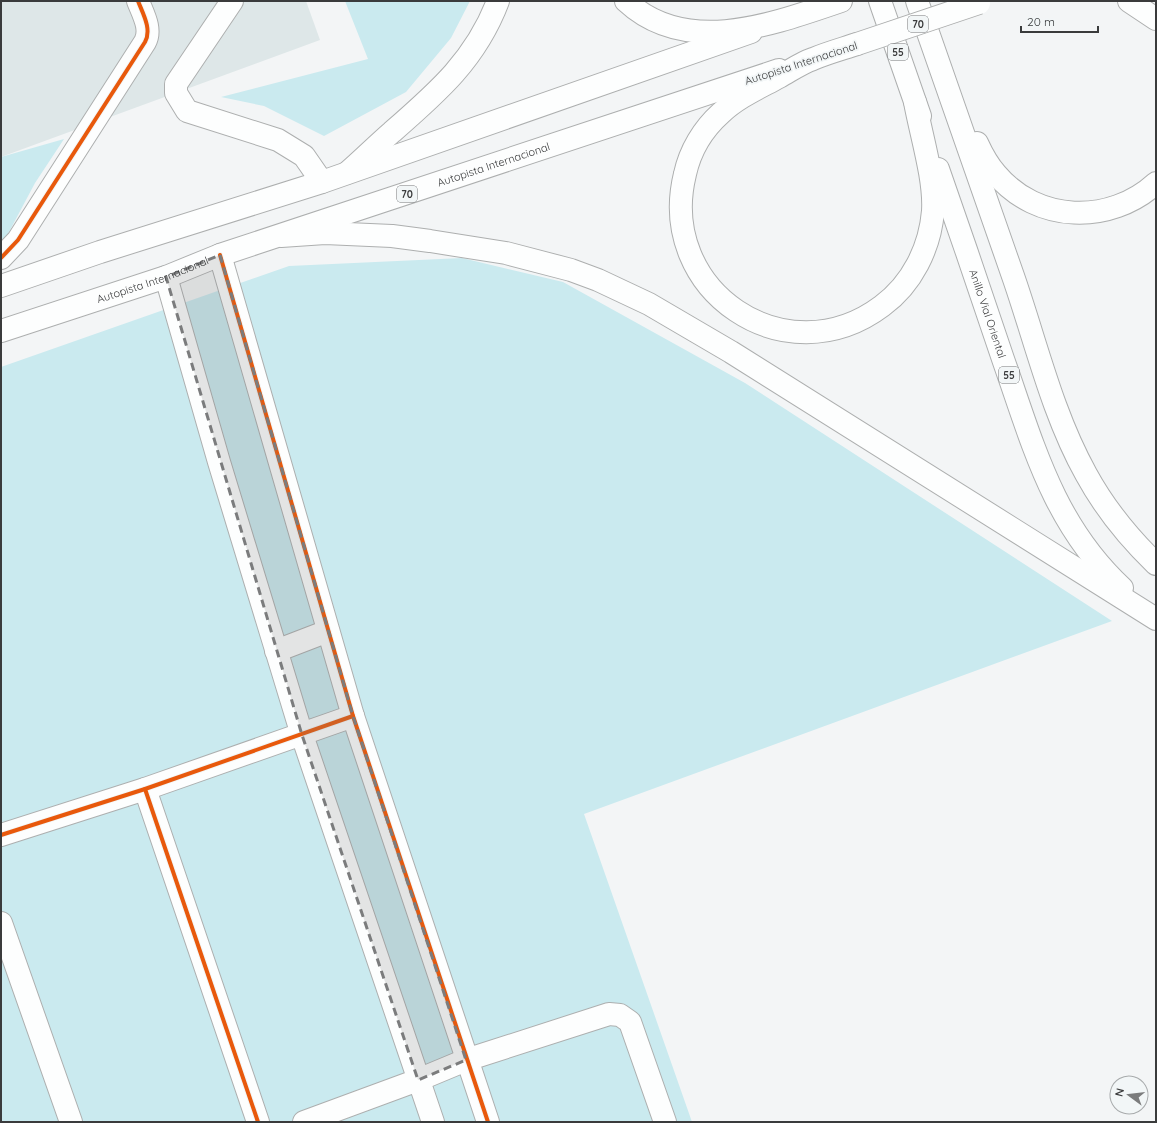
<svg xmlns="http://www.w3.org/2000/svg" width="1157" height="1123" font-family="Quicksand,sans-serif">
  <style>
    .built { fill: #dee7e8 }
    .green { fill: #caeaef }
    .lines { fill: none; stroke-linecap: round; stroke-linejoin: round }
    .minor-casing { stroke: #adafaf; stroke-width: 24 }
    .primary-casing { stroke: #adafaf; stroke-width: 24 }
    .trunk-casing { stroke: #adafaf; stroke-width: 24 }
    .minor { stroke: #fdfefe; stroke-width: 22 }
    .primary { stroke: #fdfefe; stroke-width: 22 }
    .trunk { stroke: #fdfefe; stroke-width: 22 }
    .trunk-bridge-casing { stroke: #adafaf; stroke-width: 24; stroke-linecap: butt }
    .trunk-bridge { stroke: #fdfefe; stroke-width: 22 }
    .cycleway-casing { stroke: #f2f6f7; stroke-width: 6 }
    .cycleway { stroke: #e8590c; stroke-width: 4 }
    .marked { fill: #7b7c7d; fill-opacity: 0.2; stroke: #7b7c7d; stroke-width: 3; stroke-dasharray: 8 5; stroke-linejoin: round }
    .labels { text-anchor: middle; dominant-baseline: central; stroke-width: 3.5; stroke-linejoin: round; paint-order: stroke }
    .shield { fill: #f2f6f7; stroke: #717374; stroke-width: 1 }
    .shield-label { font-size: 10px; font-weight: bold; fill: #3a3b3c }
    .street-label { font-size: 11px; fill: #3a3b3c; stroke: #f2f6f7 }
  </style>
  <rect width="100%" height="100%" fill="#f3f5f6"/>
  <path class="built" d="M1,1H306L320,40L1,157Z"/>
  <g class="green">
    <path d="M345,1H470L451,38L406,92L324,136L264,106L221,97L368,59Z"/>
    <path d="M64,139L35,183L1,247V157Z"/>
    <path d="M462,258L563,282L745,383L1112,621L584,814L692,1122H1V367L289,266Z"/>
  </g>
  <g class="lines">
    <g class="minor-casing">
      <g id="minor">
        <path d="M232,1L176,84V93L187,111L278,140L304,156L322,182"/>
        <path d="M220,255L353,716L488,1122"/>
        <path d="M1,258L18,240L145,42C152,29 143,14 138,1"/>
        <path d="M166,277L219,462L302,735L433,1122"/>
        <path d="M276,651L328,631"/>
        <path d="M145,789L258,1122"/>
        <path d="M1,835L145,789L353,716"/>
        <path d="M1,923L71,1122"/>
        <path d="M304,1122L418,1080L466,1060L609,1014L620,1015L630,1022L665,1122"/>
      </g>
    </g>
    <g class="primary-casing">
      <g id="primary">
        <path d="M1,286L100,252L322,182L751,32"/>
        <path id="s1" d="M1,331L166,277L220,255L779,70"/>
      </g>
    </g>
    <g class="trunk-casing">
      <g id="trunk">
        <path d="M626,1C686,57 773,24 841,1"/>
        <path d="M880,1L920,116"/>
        <path d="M917,1C949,93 981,185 1013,276C1036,342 1052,413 1086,474C1104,507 1129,538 1156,564"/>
        <path d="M1129,1L1156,19"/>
        <path d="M857,44C842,49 827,53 813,59C801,63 790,71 779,77C759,88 738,97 721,113C703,129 690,151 685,174C656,291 786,378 882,306C912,284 930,248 933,211C935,179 921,135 915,102"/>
        <path d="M977,143C982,154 988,165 996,174C1037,223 1110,225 1156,183"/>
        <path id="s2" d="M938,169C960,232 982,296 1003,359C1033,444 1053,524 1122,588"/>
        <path d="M347,173C362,160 377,145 392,132C438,92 476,59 498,1"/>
        <path d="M281,236L325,233L392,236L430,241L506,253L571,270L598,280L649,304L731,352L1156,619"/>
      </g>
    </g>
    <use href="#minor" class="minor"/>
    <use href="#primary" class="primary"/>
    <use href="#trunk" class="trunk"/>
    <g class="trunk-bridge-casing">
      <path id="trunk-bridge" d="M857,44L979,3"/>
    </g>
    <use href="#trunk-bridge" class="trunk-bridge"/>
    <g class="cycleway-casing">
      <g id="cycleway">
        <path d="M220,255L353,716L488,1122"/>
        <path d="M1,258L18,240L145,42C152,29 143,14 138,1"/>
        <path d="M145,789L258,1122"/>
        <path d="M1,835L145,789L353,716"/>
      </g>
    </g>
    <use href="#cycleway" class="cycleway"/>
  </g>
  <path class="marked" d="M220,255L353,716L466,1060L418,1080L302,735L166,277Z"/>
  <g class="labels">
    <g class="shield">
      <rect x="908" y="16" width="20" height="16" rx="3"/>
      <rect x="888" y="44" width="20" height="16" rx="3"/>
      <rect x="397" y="186" width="20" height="16" rx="3"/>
      <rect x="999" y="367" width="20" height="16" rx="3"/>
    </g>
    <g class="shield-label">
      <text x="918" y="24">70</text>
      <text x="898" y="52">55</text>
      <text x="407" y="194">70</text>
      <text x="1009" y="375">55</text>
    </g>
    <g class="street-label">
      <text transform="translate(801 63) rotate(-18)">Autopista Internacional</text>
      <text stroke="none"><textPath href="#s1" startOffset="520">Autopista Internacional</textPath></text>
      <text stroke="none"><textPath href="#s1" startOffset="160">Autopista Internacional</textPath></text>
      <text stroke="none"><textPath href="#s2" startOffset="153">Anillo Vial Oriental</textPath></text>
    </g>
  </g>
  <rect width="1157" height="1123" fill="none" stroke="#3a3b3c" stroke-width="4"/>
  <g transform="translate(1129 1095) rotate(285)"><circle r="19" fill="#f2f6f7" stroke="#a8abac"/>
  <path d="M0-3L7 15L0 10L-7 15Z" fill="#7b7c7d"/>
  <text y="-6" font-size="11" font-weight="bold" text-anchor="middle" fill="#3a3b3c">N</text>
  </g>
  <path d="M1021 26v6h77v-6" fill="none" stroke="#3a3b3c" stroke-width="2"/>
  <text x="1027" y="26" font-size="12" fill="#3a3b3c" stroke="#f2f6f7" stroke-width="3" paint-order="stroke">20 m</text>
</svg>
